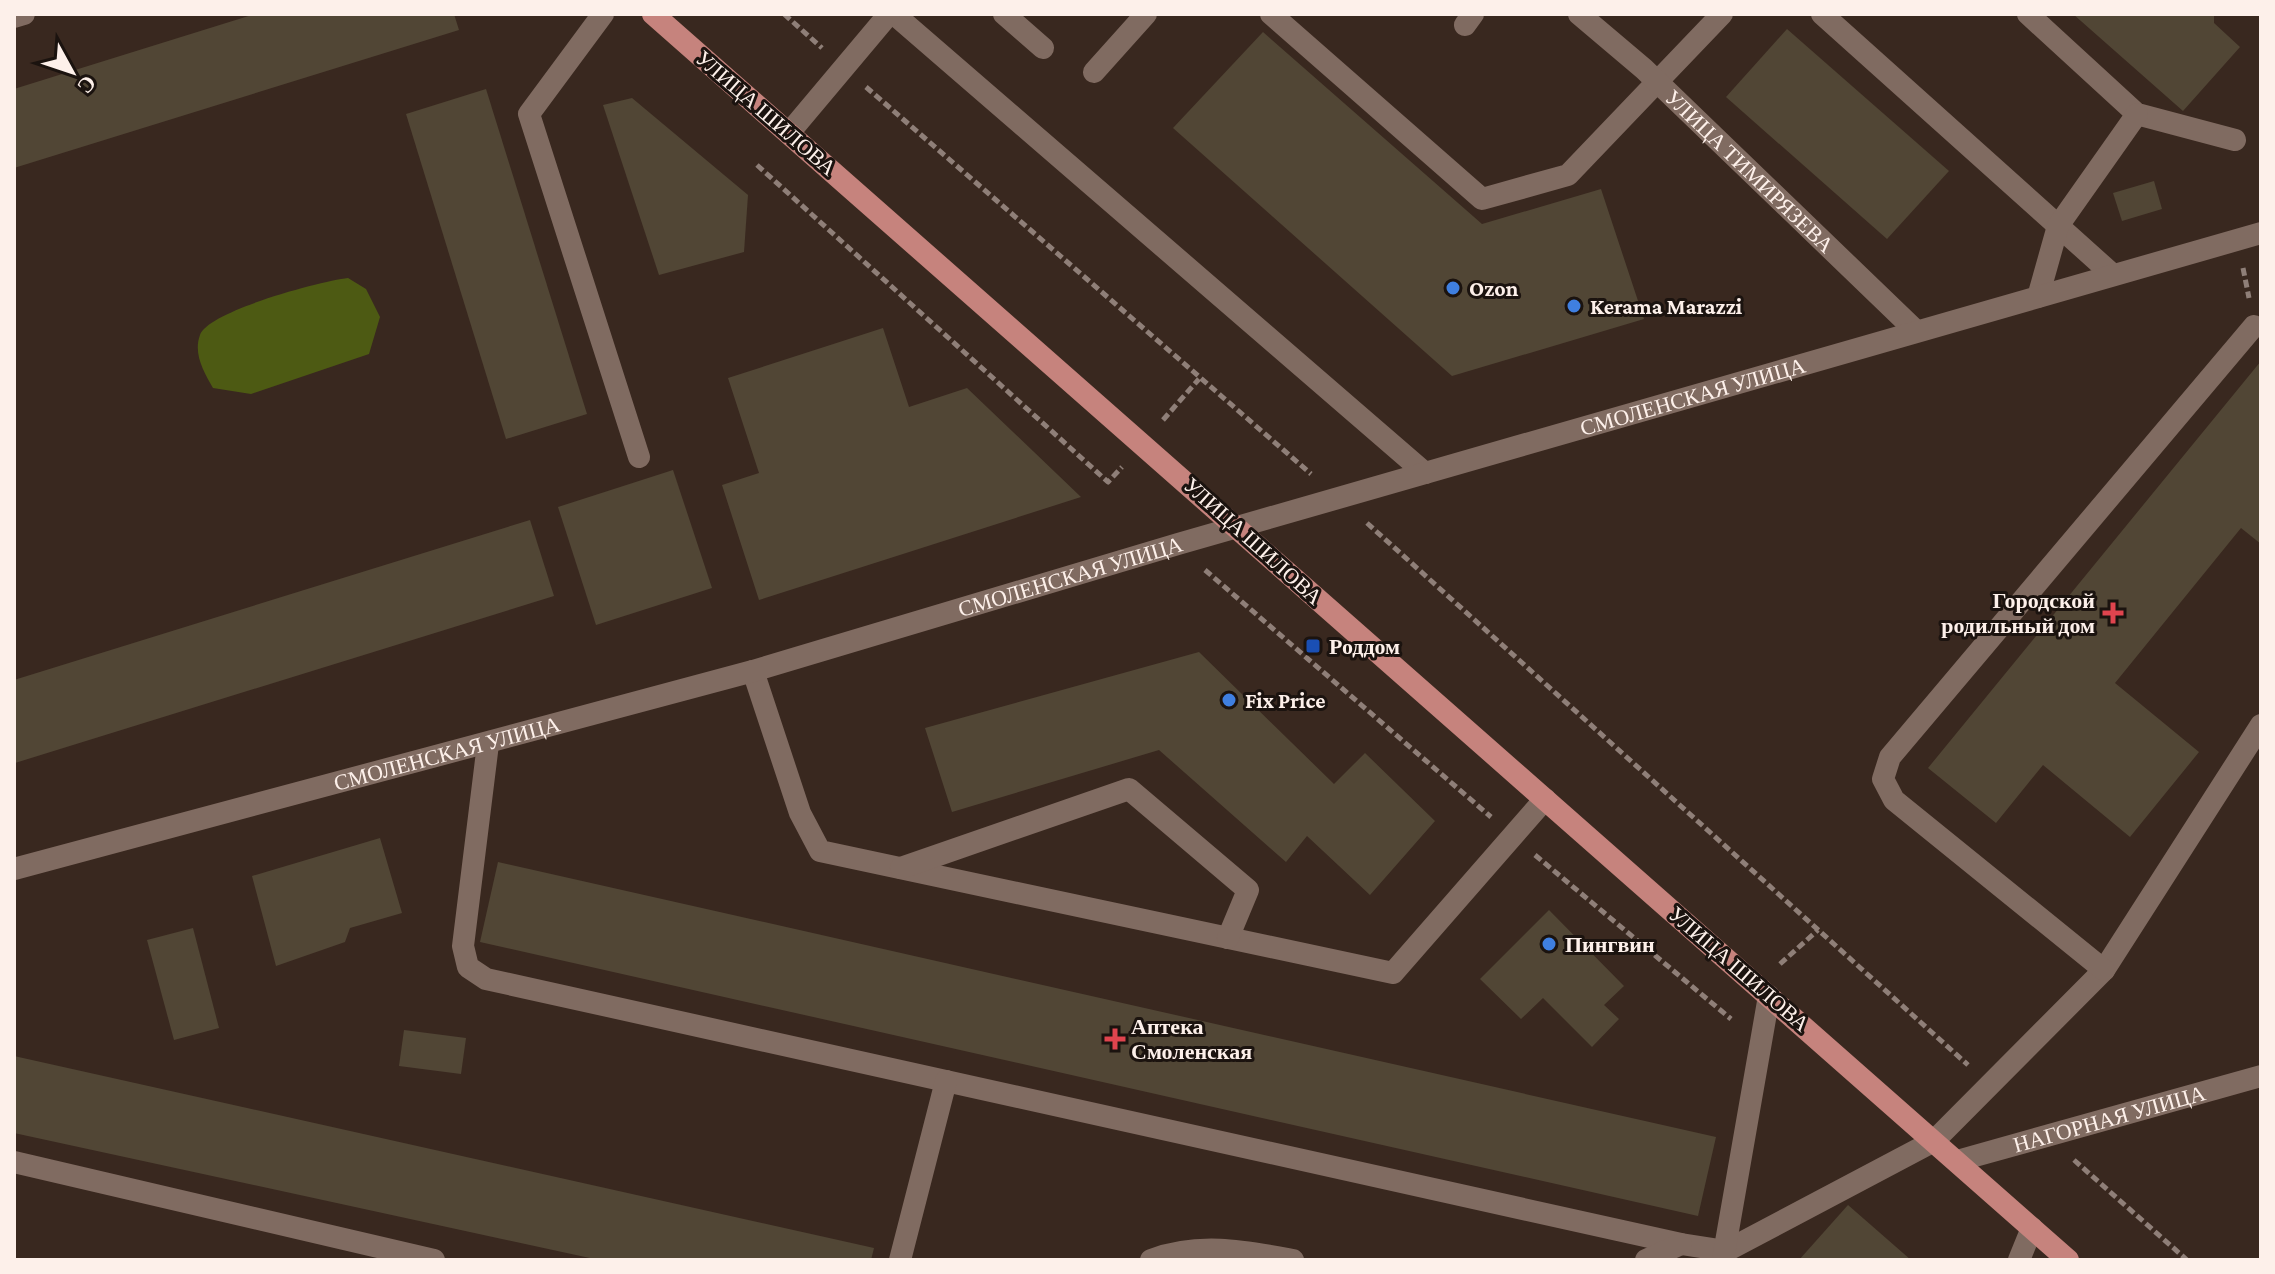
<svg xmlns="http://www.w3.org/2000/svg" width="2275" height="1274" font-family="'Crimson Pro',serif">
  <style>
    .green { fill: #4d5a13 }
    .building { fill: #514635 }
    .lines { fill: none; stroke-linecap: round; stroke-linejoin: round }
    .path { stroke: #8f7f78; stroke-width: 5; stroke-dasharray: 8 4; stroke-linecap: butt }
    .service { stroke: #806b61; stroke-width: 22 }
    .minor { stroke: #806b61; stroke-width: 22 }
    .primary { stroke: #c6837d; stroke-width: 22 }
    .shop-dot { fill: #3f7fe0; stroke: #1b130f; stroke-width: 3 }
    .health-dot { fill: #e0444e; stroke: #1b130f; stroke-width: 3 }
    .transit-dot { fill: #1a4fb4; stroke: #1b130f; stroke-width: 3 }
    .labels { text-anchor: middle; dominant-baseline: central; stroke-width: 6; stroke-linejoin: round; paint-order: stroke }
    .street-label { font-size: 22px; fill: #fdf0ea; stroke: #1b130f }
    .poi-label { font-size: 22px; font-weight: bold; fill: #fdf0ea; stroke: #1b130f; text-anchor: start }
  </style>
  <rect width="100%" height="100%" fill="#39281f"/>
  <path class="green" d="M348,278L366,289L380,317L369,354L251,394L213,388C204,372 193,354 200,335C208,311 321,281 348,278Z"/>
  <g class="building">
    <path d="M255,14H454L459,30L14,168V89Z"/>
    <path d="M2073,14H2214V23L2240,47L2183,111Z"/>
    <path d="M1787,29L1949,171L1887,239L1726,97Z"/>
    <path d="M1263,32L1482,224L1601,189L1644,319L1452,376L1173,128Z"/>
    <path d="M486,89L587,414L506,439L406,114Z"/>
    <path d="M632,98L748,195L744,252L659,275L603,105Z"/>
    <path d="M2154,181L2162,209L2122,221L2113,193Z"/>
    <path d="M883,328L909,407L967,388L1081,497L759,600L722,485L759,473L728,378Z"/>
    <path d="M2261,361V544L2241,528L2115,683L2199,752L2130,837L2043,765L1996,823L1928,768Z"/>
    <path d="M673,470L712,588L596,625L558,507Z"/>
    <path d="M530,520L554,596L15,763L14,680Z"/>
    <path d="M1199,652L1334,784L1365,753L1435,821L1370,895L1307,836L1286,862L1159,750L952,812L925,728Z"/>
    <path d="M380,838L402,913L350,928L345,942L276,966L252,876Z"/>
    <path d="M498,862L1716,1137L1698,1216L480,942Z"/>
    <path d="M1549,910L1624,986L1604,1005L1619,1019L1592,1047L1543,998L1521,1019L1480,979Z"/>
    <path d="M193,928L219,1028L174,1040L147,940Z"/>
    <path d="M404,1030L466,1038L461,1074L399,1066Z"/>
    <path d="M14,1056L874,1248L871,1260H599L14,1133Z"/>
    <path d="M1848,1205L1911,1260H1799Z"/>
  </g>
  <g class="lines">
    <g class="path">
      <path d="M784,14L822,48"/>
      <path d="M866,87L1311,474"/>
      <path d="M757,165L1108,482L1122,467"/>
      <path d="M2243,268L2249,298"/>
      <path d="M1163,420L1199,379"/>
      <path d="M1367,523L1968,1065"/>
      <path d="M1205,570L1491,817"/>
      <path d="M1535,855L1731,1019"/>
      <path d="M1780,964L1818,930"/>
      <path d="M2074,1160L2187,1260"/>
    </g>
    <g class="service">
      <path d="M603,14L529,114L639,457"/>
      <path d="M894,14L1425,473"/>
      <path d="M1004,14L1043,48"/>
      <path d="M1271,14L1482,199L1568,175L1722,14"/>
      <path d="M1822,14L2113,275"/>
      <path d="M2028,14L2137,114L2235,140"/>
      <path d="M1465,25L1473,14"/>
      <path d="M1094,72L1146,14"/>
      <path d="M789,133L889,14"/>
      <path d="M2038,297L2058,226L2137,114"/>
      <path d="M753,671L800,813L820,851L1393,973L1545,799"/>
      <path d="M488,744L463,946L468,967L486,979L1681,1244L1726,1251L1934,1141L2104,970L2261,725"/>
      <path d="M901,868L1129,789L1248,890L1228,938"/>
      <path d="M2104,970L1894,800L1883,779L1890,757L2254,326"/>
      <path d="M14,1162L434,1260"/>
      <path d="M1723,1259L1769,996"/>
      <path d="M900,1260L946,1081"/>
      <path d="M1151,1260C1199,1242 1244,1251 1293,1260"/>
      <path d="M1646,1260L1681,1244"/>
      <path d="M2019,1260L2032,1228"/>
    </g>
    <g class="minor">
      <path id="s1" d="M1579,14L1644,69L1916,331"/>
      <path d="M14,17L24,14"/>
      <path id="s2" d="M14,869L753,671L1178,544L2261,233"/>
      <path id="s3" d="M1957,1161L2261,1076"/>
    </g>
    <path class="primary" d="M653,14L2068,1260"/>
  </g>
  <g class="shop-dot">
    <circle cx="1453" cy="288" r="8"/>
    <circle cx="1574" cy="306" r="8"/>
    <circle cx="1229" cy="700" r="8"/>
    <circle cx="1549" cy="944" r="8"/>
  </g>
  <g class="health-dot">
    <path d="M2109 601h8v8h8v8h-8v8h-8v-8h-8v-8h8z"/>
    <path d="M1111 1027h8v8h8v8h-8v8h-8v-8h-8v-8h8z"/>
  </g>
  <rect class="transit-dot" x="1305" y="638" width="16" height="16" rx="4"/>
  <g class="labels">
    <g class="street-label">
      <text transform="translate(766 113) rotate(41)">УЛИЦА ШИЛОВА</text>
      <text stroke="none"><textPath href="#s1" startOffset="232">УЛИЦА ТИМИРЯЗЕВА</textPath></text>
      <text stroke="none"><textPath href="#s2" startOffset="1744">СМОЛЕНСКАЯ УЛИЦА</textPath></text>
      <text transform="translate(1253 541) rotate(42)">УЛИЦА ШИЛОВА</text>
      <text stroke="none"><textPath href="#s2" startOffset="1096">СМОЛЕНСКАЯ УЛИЦА</textPath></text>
      <text stroke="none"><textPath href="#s2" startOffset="448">СМОЛЕНСКАЯ УЛИЦА</textPath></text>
      <text transform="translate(1739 969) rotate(41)">УЛИЦА ШИЛОВА</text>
      <text stroke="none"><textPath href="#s3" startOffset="158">НАГОРНАЯ УЛИЦА</textPath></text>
    </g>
    <g class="poi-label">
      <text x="1469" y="288">Ozon</text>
      <text x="1590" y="306">Kerama Marazzi</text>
      <text x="2095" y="600" text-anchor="end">Городской<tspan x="2095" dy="25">родильный дом</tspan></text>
      <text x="1329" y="646">Роддом</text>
      <text x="1245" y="700">Fix Price</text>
      <text x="1565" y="944">Пингвин</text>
      <text x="1131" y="1026">Аптека<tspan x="1131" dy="25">Смоленская</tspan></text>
    </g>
  </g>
  <rect width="2275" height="1274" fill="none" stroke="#fdf0ea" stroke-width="32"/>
  <g transform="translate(72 72) rotate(130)" stroke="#1b130f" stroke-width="6" paint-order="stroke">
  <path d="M0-6L14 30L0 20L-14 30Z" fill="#fdf0ea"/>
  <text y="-12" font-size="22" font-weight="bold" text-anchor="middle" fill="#fdf0ea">С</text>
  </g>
</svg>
